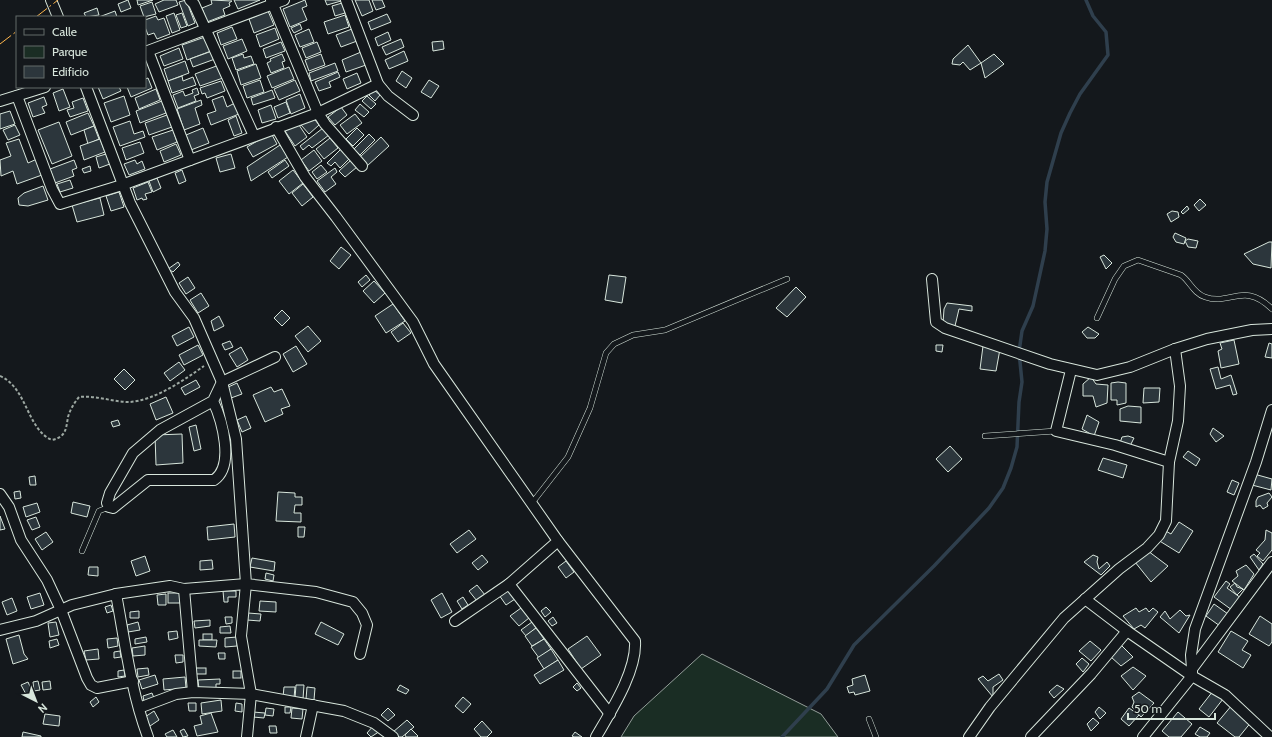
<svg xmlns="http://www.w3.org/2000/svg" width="1272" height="737" font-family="Cabin,sans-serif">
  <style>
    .green { fill: #1a2d24; stroke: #939e99 }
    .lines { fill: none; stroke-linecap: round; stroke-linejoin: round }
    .stream { stroke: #2f3f4d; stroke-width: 3.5 }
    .building { fill: #2c363c; stroke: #d8e6dc }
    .service-casing { stroke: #d8e6dc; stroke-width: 6 }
    .minor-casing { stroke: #d8e6dc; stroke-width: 12 }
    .path { stroke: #9da8a2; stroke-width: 2; stroke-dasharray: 3 2; stroke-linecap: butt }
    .service { stroke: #14181c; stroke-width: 5 }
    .minor { stroke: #14181c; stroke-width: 10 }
    .power { stroke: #ffb74d; stroke-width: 1; stroke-dasharray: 14 3 2 3; stroke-linecap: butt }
  </style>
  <rect width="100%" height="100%" fill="#14181c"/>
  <path class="green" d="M702,654L821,714L838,737H621L634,716Z"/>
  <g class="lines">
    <path class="stream" d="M782,737L827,689L854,645L934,566L989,508L1003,488L1011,468L1017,447L1019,402L1022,382L1019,352L1022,331L1033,306L1045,251L1047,229L1045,202L1047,182L1061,133L1070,113L1080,94L1108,55L1106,32L1093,16L1086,0"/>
  </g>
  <g class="building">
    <path d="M128,0L131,8L121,12L118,4Z"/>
    <path d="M137,0H153L138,5Z"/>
    <path d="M164,0H176L178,5L159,12L155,4Z"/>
    <path d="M186,0L195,23L188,26L179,2Z"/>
    <path d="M211,0L232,1L229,3L230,6L223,9L225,15L207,22L202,8L212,4Z"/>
    <path d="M234,0H260L238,9Z"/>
    <path d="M305,0L307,6L302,8L307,20L290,27L283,9Z"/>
    <path d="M325,0H341V1L327,5Z"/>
    <path d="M355,0H369L373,11L362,16Z"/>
    <path d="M372,0H382L385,7L376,10Z"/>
    <path d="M152,2L156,14L144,17L140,6Z"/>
    <path d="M342,3L345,13L335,16L332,6Z"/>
    <path d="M97,8L99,15L86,17L84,13Z"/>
    <path d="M115,11L117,17H99Z"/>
    <path d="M268,11L274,25L254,33L249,19Z"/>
    <path d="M174,13L180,30L172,33L166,16Z"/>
    <path d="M182,13L187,26L181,28L176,15Z"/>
    <path d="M387,14L391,22L371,30L368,22Z"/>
    <path d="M345,15L349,27L328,34L324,22Z"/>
    <path d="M156,16L158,20L164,18L170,34L157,39L154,33L148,35L145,27V20Z"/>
    <path d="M300,24L302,29L294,33L291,28Z"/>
    <path d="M232,27L237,39L221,45L217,33Z"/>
    <path d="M275,28L279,39L260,47L256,35Z"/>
    <path d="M309,29L314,42L300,47L295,35Z"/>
    <path d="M352,29L357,41L341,47L336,35Z"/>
    <path d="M388,32L391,40L378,46L375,38Z"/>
    <path d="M205,37L211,51L187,60L182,45Z"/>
    <path d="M242,39L247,51L228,59L223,46Z"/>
    <path d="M401,39L404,47L386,55L382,47Z"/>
    <path d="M443,41L444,49L433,51L432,42Z"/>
    <path d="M281,42L285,51L266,58L263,49Z"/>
    <path d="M317,42L321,52L306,58L302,48Z"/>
    <path d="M968,45L981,63L970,70L963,62L960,65L952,64L953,59Z"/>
    <path d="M179,48L183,59L164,66L160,56Z"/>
    <path d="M212,51L215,59L193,67L190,59Z"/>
    <path d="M404,51L408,61L389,69L385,60Z"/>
    <path d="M361,52L366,65L346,72L342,60Z"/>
    <path d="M243,54L244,58L251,56L254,64L236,70L232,58Z"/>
    <path d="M282,54L285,61L282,62L284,68L271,73L267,63L271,61L270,59Z"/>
    <path d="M321,54L325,65L309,71L305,60Z"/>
    <path d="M994,54L1004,64L985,78L981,63Z"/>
    <path d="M185,61L189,73L168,81L164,69Z"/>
    <path d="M335,63L338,71L311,81L309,73Z"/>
    <path d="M256,64L261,78L241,85L237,71Z"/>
    <path d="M219,65L223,78L200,86L195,74Z"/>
    <path d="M289,67L294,79L272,88L267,76Z"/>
    <path d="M402,71L412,78L406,88L396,81Z"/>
    <path d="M338,72L340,77L329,82L331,87L319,91L315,82Z"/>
    <path d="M357,73L361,83L347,89L343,79Z"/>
    <path d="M182,76L183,81L193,77L196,85L172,93L168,81Z"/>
    <path d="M148,78L152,88L131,97L127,87H145V79Z"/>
    <path d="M260,80L264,92L247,98L243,86Z"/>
    <path d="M295,80L300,91L279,100L274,89Z"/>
    <path d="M429,80L439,86L431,98L421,92Z"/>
    <path d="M221,81L225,91L207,98L205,93L202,94L200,88Z"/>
    <path d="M98,87H119L121,91L103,99Z"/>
    <path d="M197,88L199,94L194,96L196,101L178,108L173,95L183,91L185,96L193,93L192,90Z"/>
    <path d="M63,89L70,107L59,111L53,93Z"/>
    <path d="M156,89L160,100L139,109L135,98Z"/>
    <path d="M272,90L275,98L253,105L251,98Z"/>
    <path d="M374,90L380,95L375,101L369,95Z"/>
    <path d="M300,94L305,108L291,114L286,100Z"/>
    <path d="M124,96L130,115L111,122L104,103Z"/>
    <path d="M223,96L227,107L235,103L239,114L211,125L207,114L216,111L212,100Z"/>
    <path d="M367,96L376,104L371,109L362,101Z"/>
    <path d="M44,97L47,105L42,107L45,113L33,117L28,103Z"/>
    <path d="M83,98L88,111L70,117L67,110L74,108L72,102Z"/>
    <path d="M201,100L202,105L195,108L200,124L184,130L177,109Z"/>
    <path d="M162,101L166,113L140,123L136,111Z"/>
    <path d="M286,102L290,113L278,118L274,107Z"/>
    <path d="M360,104L369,112L364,117L355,110Z"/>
    <path d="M271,105L276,119L262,123L258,110Z"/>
    <path d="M341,107L347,115L335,125L328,117Z"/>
    <path d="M10,111L15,124L0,129V114Z"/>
    <path d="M88,113L94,126L71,135L66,122Z"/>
    <path d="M355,114L362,123L347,134L340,125Z"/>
    <path d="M167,115L172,127L149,135L145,123Z"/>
    <path d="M236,116L242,133L234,136L228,120Z"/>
    <path d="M312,116L319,125L309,134L301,125Z"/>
    <path d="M130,121L134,134L143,131L145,137L120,146L113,127Z"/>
    <path d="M59,122L72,156L52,164L38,130Z"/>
    <path d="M297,122L307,137L295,146L285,131Z"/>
    <path d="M15,125L20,135L8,140L3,130Z"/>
    <path d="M94,126L99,139L88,144L84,130Z"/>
    <path d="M203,128L209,143L191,150L186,135Z"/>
    <path d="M323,128L329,135L312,148L309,145L303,150L300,146Z"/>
    <path d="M357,128L364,135L353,146L346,139Z"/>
    <path d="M173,130L177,142L157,150L152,137Z"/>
    <path d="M271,133L277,144L253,157L247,147Z"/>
    <path d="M369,134L375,140L360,155L354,149Z"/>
    <path d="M381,137L389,146L367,166L359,158Z"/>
    <path d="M330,138L338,148L324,159L316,149Z"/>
    <path d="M19,139L28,163L37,159L42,175L17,184L13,171L1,176L0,160L11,156L6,143Z"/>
    <path d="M100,139L105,152L84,160L80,146Z"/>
    <path d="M140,142L144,153L126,160L122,148Z"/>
    <path d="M176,144L181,155L164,162L160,151Z"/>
    <path d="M280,145L288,157L251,181L247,167Z"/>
    <path d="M341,149L350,158L340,168L335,162L331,166L327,163Z"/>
    <path d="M314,150L322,161L309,171L301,160Z"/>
    <path d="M106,154L110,164L99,168L96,157Z"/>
    <path d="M231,154L235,168L220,172L216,158Z"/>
    <path d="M74,160L77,168L72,170L74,176L55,183L50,169Z"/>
    <path d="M135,160L137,164L142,161L145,169L129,175L124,164Z"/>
    <path d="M285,160L289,166L272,178L268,172Z"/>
    <path d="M351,160L357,167L345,177L339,171Z"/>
    <path d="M321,165L327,172L317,179L312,172Z"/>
    <path d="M90,166L91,171L84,173L82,169Z"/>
    <path d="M335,168L337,172L331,177L336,184L325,192L317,181Z"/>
    <path d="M182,170L186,181L179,184L175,173Z"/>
    <path d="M293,170L303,183L289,194L279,181Z"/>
    <path d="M157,178L161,188L153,192L149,181Z"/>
    <path d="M70,180L73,188L60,192L57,184Z"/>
    <path d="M148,182L152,192L145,194L147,199L143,200L142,198L137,200L133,188Z"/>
    <path d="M303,184L313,197L302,206L292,193Z"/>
    <path d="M43,186L48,200L28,206L19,205L18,198L24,193Z"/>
    <path d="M119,192L124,207L111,211L106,196Z"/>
    <path d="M100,198L104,215L77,222L72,205Z"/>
    <path d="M1200,199L1206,205L1199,211L1194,205Z"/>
    <path d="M1187,206L1189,209L1183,214L1181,212Z"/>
    <path d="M1172,211L1178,212L1179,217L1171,222L1167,214Z"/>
    <path d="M1175,233L1186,238L1184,244L1176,242L1173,237Z"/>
    <path d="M1188,239L1198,241L1196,248L1188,247L1185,241Z"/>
    <path d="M1269,242H1272L1271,268L1253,264L1244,254Z"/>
    <path d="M341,247L351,255L339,269L330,261Z"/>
    <path d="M1104,255L1112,263L1106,269L1100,257Z"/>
    <path d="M178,262L180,265L173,272L168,269Z"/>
    <path d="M366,275L370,280L362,287L358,282Z"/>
    <path d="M609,275L626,277L622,303L605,300Z"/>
    <path d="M188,277L195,288L186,294L179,283Z"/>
    <path d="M374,281L385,293L374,303L363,291Z"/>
    <path d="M796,287L806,297L787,317L776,308Z"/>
    <path d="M201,293L209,306L198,313L190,300Z"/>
    <path d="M947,303L972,306V311L959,309L955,326L943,323L944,309Z"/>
    <path d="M393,304L405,321L386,333L375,316Z"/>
    <path d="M282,310L290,318L282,326L274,318Z"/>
    <path d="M219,316L224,326L214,331L211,321Z"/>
    <path d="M403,323L411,333L398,342L391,332Z"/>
    <path d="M308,326L321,341L308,352L295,336Z"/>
    <path d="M189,327L194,337L177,346L172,336Z"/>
    <path d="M1088,327L1099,334L1095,338H1087L1082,332Z"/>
    <path d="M1234,340L1239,364L1221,368L1218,351L1222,349L1220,343Z"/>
    <path d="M230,341L233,347L225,350L222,344Z"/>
    <path d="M1269,343L1272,344V358L1265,357Z"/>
    <path d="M198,345L203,355L184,365L179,355Z"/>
    <path d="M936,345H943L942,352L936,351Z"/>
    <path d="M296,346L307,364L293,372L283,354Z"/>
    <path d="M983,346L1000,349L996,371L980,369Z"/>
    <path d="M241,347L248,360L237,367L229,354Z"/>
    <path d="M179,362L185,370L170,381L164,373Z"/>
    <path d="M1218,367L1221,379L1231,375L1237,394L1233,395L1230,385L1216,389L1210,369Z"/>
    <path d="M124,369L135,380L125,390L114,379Z"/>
    <path d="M1091,377L1096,384L1108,385L1107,403L1096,407L1093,396H1083V384Z"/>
    <path d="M196,380L200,387L185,395L181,388Z"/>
    <path d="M1118,382L1126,383V403L1117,405V400H1111V383Z"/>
    <path d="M237,383L242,394L231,398L226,388Z"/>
    <path d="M271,387L274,392L282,389L290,406L281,409L283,414L265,422L253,395Z"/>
    <path d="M1144,388H1160L1159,402L1143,403Z"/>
    <path d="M166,397L173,413L156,420L150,404Z"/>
    <path d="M1128,406L1141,407V423L1120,421V409Z"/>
    <path d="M1087,415L1099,422L1094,436L1082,429Z"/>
    <path d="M246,416L251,428L242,432L237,420Z"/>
    <path d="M118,420L120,425L113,427L111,422Z"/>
    <path d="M196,425L201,449L194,451L189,427Z"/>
    <path d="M1213,428L1224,436L1216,442L1210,434Z"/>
    <path d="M182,434L183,463L156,465L155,435Z"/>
    <path d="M1128,436L1134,438L1130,446L1120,443L1122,437Z"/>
    <path d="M950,446L962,459L948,472L936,459Z"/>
    <path d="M1188,451L1200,459L1196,466L1183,457Z"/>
    <path d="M1103,458L1127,465L1123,478L1098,470Z"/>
    <path d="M1254,474L1272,479L1271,490L1252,485Z"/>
    <path d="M35,476L36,485H30L29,477Z"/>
    <path d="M1232,480L1239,483L1234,495L1227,492Z"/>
    <path d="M20,491L21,498L15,499L14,492Z"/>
    <path d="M278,492L295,493V497H302V505H295L294,513H301V522L276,521Z"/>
    <path d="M1269,493L1272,497L1267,503L1268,506L1263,509L1260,505L1256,507V501L1258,497Z"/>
    <path d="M73,502L90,506L87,517L71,513Z"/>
    <path d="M37,503L40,512L26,517L23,507Z"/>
    <path d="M0,516L5,529L0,530Z"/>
    <path d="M36,517L40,527L32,530L27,520Z"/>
    <path d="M1179,522L1193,531L1179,553L1158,540L1164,530L1171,534Z"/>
    <path d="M234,524L235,537L208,540L207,527Z"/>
    <path d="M298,527H305L304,537H298Z"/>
    <path d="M469,530L476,539L457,553L450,544Z"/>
    <path d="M1266,530L1272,533V550L1263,561L1257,556L1260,553L1256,550L1265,540Z"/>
    <path d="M46,532L53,542L42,550L35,539Z"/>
    <path d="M1148,551L1168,566L1151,582L1135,562Z"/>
    <path d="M1254,554L1263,564L1259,570L1250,557Z"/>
    <path d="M482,555L488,562L478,570L472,563Z"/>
    <path d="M1093,555L1098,557L1097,562L1099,569L1107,562L1110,566L1101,575L1084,562Z"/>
    <path d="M145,556L150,571L136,576L131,561Z"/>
    <path d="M252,558L275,562L274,571L250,567Z"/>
    <path d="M212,560L213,569L200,570V561Z"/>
    <path d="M566,561L574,572L566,578L558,567Z"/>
    <path d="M1246,565L1254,574L1244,590L1232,581L1238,576L1236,571Z"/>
    <path d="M89,567H98V576L88,575Z"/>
    <path d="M266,573L274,575L273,581L265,579Z"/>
    <path d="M1226,581L1230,584L1227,588L1241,598L1232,610L1214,597Z"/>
    <path d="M1235,583L1237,587L1243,589L1237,595L1230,587Z"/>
    <path d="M477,585L485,595L477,601L469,591Z"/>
    <path d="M508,589L515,599L506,605L499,595Z"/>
    <path d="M223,591H236V597H228V602H224Z"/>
    <path d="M40,593L44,605L31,609L27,597Z"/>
    <rect x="168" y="593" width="12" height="10"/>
    <path d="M442,593L452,612L441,618L431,600Z"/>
    <path d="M166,594V605H158L157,595Z"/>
    <path d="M463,597L468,605L462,609L457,601Z"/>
    <path d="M12,598L17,611L7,615L2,602Z"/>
    <path d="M260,601L276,602V612L259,611Z"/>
    <path d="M1214,604L1228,614L1220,626L1206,616Z"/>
    <path d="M111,605L113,611L107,613L105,607Z"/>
    <path d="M546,607L551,612L545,617L541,611Z"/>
    <path d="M521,608L529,618L519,626L510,616Z"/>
    <path d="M1136,608L1139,612L1146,608L1149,612L1153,608L1158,612L1145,628L1141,625L1134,629L1123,616Z"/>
    <path d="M1180,610L1186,616L1190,615L1179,633L1160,617L1165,611L1170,619Z"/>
    <path d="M139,611V618H130V612Z"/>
    <path d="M248,613L261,614L260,621L247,620Z"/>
    <path d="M1260,616L1272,624V642L1269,646L1249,634Z"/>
    <path d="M225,617H232V623L226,624Z"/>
    <path d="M553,617L557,623L552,626L548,621Z"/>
    <path d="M210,620V626L195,628L194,621Z"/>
    <path d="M56,622L59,635L50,637L48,623Z"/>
    <path d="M138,622L140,630L128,632L127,625Z"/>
    <path d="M321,622L344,634L338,645L315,634Z"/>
    <path d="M532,622L536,628L526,636L521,630Z"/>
    <path d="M230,626L231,633H220V627Z"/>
    <path d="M536,628L544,639L532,646L525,636Z"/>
    <path d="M177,631L178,638L169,640L168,632Z"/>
    <path d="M1231,631L1248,641L1242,650L1251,655L1243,668L1218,652Z"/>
    <rect x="203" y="634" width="9" height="6"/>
    <path d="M19,635L24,654L28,659L13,664L6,639Z"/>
    <path d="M587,636L601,655L581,669L568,649Z"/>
    <path d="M146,637L147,642L135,644V639Z"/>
    <path d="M237,637V646L225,647V638Z"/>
    <path d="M117,638L118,646L108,648L107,639Z"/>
    <path d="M57,639L59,645L50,648L49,641Z"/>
    <path d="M544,639L551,649L539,658L531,647Z"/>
    <path d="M199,640H217L216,647L199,646Z"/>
    <path d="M1090,641L1101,650L1091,661L1079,651Z"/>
    <path d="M1121,645L1133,657L1121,666L1111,657Z"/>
    <path d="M145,646V655L133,656L132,648Z"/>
    <path d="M98,649L99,659L86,660L84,651Z"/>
    <path d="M551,649L558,660L544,669L537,658Z"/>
    <path d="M120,651L121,657L114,658V652Z"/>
    <path d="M218,653H225V659H219Z"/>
    <path d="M175,655H183V662L176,663Z"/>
    <path d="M1082,658L1089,664L1083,672L1076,664Z"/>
    <path d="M558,660L564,670L540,684L534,675Z"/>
    <path d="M1133,667L1146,676L1133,690L1121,676Z"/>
    <path d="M148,668L149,675L138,677L137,669Z"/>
    <rect x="196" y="668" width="10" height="6"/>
    <path d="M124,670L125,676L118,677V671Z"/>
    <rect x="233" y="671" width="8" height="7"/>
    <path d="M999,674L1003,680L993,687V697L978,679L983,676L988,681Z"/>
    <path d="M155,675L158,684L142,689L139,680Z"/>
    <path d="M865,675L870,691L855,695L854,692L849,693L847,687L853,685L852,679Z"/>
    <path d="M185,677L186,688L164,690L163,679Z"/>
    <path d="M220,679V684H216V688L199,689L198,680Z"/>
    <path d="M38,681L40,690L34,691L33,682Z"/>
    <path d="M50,681L51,689L43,690L42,682Z"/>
    <path d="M28,682L33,693L27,696L21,685Z"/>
    <path d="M577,683L581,688L577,691L573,687Z"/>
    <path d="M296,685H304L303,699L295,698Z"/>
    <path d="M400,685L409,690L406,694L397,690Z"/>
    <path d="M1057,685L1064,689L1054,698L1049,692Z"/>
    <path d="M284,687H295L294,698L283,697Z"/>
    <path d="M307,687L315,688L314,700L306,699Z"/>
    <path d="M1213,691L1223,699L1209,717L1199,709Z"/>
    <path d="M1139,692L1154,703L1141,717L1132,707L1134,702L1132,697Z"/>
    <path d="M152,693L154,698L144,701L143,696Z"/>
    <path d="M96,697L99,702L93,707L90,702Z"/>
    <path d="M463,697L471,704L463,713L455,706Z"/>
    <path d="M221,700L222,711L202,714L201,703Z"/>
    <path d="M188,703H196V711H189Z"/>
    <path d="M236,703L242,704V712L235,711Z"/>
    <path d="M1232,705L1252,721L1239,737H1235L1217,723Z"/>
    <path d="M285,707H291L290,713H285Z"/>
    <path d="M1099,707L1106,713L1100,719L1095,712Z"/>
    <path d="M266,708L274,709L273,716L265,715Z"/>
    <path d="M292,708L303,709L302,719L291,718Z"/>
    <path d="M388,708L395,715L388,721L381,715Z"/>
    <path d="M1129,708L1139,715L1129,726L1121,719Z"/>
    <path d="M154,711L159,720L150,726L145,717Z"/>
    <path d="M253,712L265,713L264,718L253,717Z"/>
    <path d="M1178,712L1192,724L1181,737H1169L1162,731Z"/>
    <path d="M211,713L218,732L197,736L194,726L202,724L200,716Z"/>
    <path d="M45,714L60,716L59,726L43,724Z"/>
    <path d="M1093,718L1099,723L1091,731L1087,724Z"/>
    <path d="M407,720L414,727L402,737H398L393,732Z"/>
    <path d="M482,721L492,732L487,737H481L474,729Z"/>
    <path d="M374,725L380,731L371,737L367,733Z"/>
    <path d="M269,726H276L277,733H270Z"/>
    <path d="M1200,727L1210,733L1207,737H1200L1195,734Z"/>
    <path d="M184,729L188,736L183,737L180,731Z"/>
    <path d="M411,729L418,736L417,737H406L405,735Z"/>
    <path d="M173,730L177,737H167L165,734Z"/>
    <path d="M23,732L41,736V737H22Z"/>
    <path d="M575,732L582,737H574L572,736Z"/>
  </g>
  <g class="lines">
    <g class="service-casing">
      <g id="service">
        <path d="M1097,318L1115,279L1124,266L1138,260L1181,275C1190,281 1193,293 1205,297C1230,306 1244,281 1272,309"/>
        <path d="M985,436L1056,431"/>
        <path d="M532,503L568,457L590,408L606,353L614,344L633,335L665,330L787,279"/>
        <path d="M82,551L99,511L109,507"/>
        <path d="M869,719L876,737"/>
      </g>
    </g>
    <g class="minor-casing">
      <g id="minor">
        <path d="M51,0L58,17"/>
        <path d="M190,0L194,4L254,136"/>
        <path d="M271,0L318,113L325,124L362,166"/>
        <path d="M346,0L378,84L388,96L413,115"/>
        <path d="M148,51L190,160"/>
        <path d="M145,52L284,0"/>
        <path d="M86,87L130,203L175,292L194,318L222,382L236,439L246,584L316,592L353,602L362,613L367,625L360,654"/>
        <path d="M17,96L52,189L60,204L122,185L318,113L378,84"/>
        <path d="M0,101L45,87"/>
        <path d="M276,127L305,177L336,217L413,322L434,364L558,541L509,584L610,714"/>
        <path d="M932,279L936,322L945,328L1050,364L1097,375L1130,367L1175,349L1207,339L1252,330L1272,329"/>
        <path d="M1071,370L1056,431L1115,445L1169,462"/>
        <path d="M213,401C222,420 235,466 214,480H148L113,508L109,507L107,503L110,493L133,453L160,430L213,401L222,382L275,357"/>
        <path d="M0,494L9,507L21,540L47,580L61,610L87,678L91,685L97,688L133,681"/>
        <path d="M558,541L635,641C637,671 611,711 596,737"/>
        <path d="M184,589L193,692"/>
        <path d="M116,594C125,642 131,692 148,737"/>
        <path d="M1085,599L1127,631L1192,676L1225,695L1270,737"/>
        <path d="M455,621L509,584"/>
        <path d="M0,630L36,621L72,605L116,594L170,586L184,589L246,584L241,636L251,694L247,737"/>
        <path d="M1192,669L1191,655L1195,629L1256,462L1272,410"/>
        <path d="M139,708L176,694L193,692L251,694L344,711L374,723L393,737"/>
        <path d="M306,737L313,705"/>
        <path d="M969,737L990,707L1064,618L1119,569L1147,548L1159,535L1166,521L1169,462L1178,421L1180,386L1175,349"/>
        <path d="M1031,737L1091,674L1127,631"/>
        <path d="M1143,737L1192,676V669L1272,562"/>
      </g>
    </g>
    <path class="path" d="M0,376C27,387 27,430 52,440C66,437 66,429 68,417C70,410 74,403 79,397C96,395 112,402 129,402C154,401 184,380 204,366"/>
    <use href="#service" class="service"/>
    <use href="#minor" class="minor"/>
    <g class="power">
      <path d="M36,17L58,0"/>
      <path d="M0,44L17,31"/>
    </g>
  </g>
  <rect x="16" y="16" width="130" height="72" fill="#14181c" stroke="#626a69"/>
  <rect x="24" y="29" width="20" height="6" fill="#14181c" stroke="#626a69"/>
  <text x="52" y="36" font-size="12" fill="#d8e6dc">Calle</text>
  <rect x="24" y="46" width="20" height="12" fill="#1a2d24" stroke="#626a69"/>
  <text x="52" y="56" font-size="12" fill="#d8e6dc">Parque</text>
  <rect x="24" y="66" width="20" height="12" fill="#2c363c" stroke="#626a69"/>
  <text x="52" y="76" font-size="12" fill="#d8e6dc">Edificio</text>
  <g transform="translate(36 701) rotate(138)" stroke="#14181c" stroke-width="3" paint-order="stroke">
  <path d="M0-3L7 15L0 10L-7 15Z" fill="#d8e6dc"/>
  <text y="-6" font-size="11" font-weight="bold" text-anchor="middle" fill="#d8e6dc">N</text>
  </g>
  <path d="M1128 713v6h87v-6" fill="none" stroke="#d8e6dc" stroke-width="2"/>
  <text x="1134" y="713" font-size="12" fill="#d8e6dc" stroke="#14181c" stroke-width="3" paint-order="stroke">50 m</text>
</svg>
